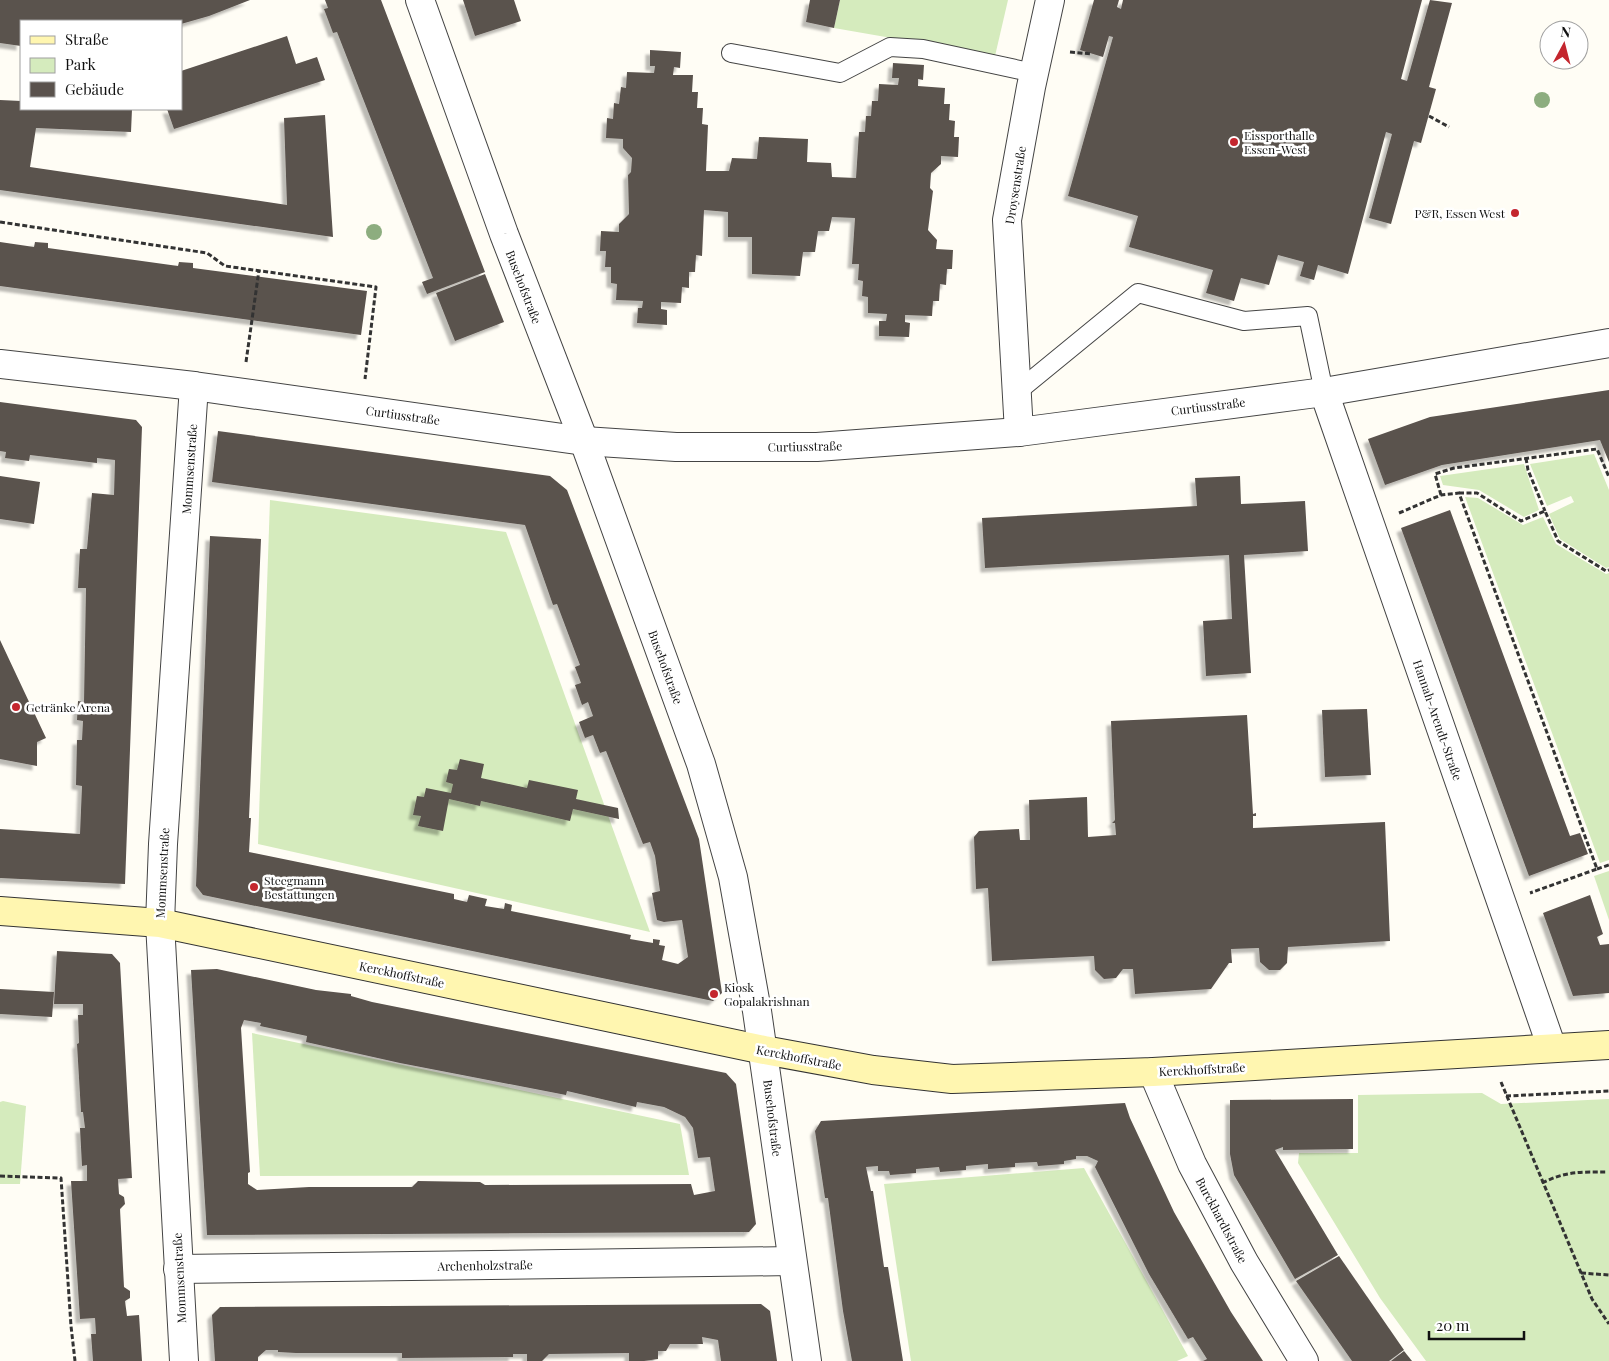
<svg xmlns="http://www.w3.org/2000/svg" width="1609" height="1361" font-family="'Playfair Display',serif">
  <style>
    .green { fill: #d5ebbd }
    .building { fill: #5a524d; fill-rule: evenodd; filter: url(#shadow) }
    .lines { fill: none; stroke-linecap: round; stroke-linejoin: round }
    .lane-casing { stroke: #444; stroke-width: 20 }
    .street-casing { stroke: #444; stroke-width: 30 }
    .secondary-casing { stroke: #333; stroke-width: 30 }
    .path { stroke: #333; stroke-width: 3; stroke-dasharray: 5 2.5; stroke-linecap: butt }
    .lane { stroke: #fff; stroke-width: 18 }
    .street { stroke: #fff; stroke-width: 28 }
    .secondary { stroke: #fff6b0; stroke-width: 28 }
    .tree { fill: #8dad7f }
    .poi-dot { fill: #c4262e; stroke: #fff; stroke-width: 2 }
    .labels { text-anchor: middle; dominant-baseline: central; stroke-width: 5; stroke-linejoin: round; paint-order: stroke }
    .poi-label { font-size: 12px; fill: #111; stroke: #fff; text-anchor: start }
    .street-label { font-size: 12px; fill: #111; stroke: #fff }
  </style>
  <defs>
    <filter id="shadow"><feDropShadow dx="-4.5" dy="4.5" stdDeviation="1" flood-color="#0004"/></filter>
  </defs>
  <rect width="100%" height="100%" fill="#fffdf5"/>
  <g class="green">
    <path d="M840,0H1008L995,56L834,28Z"/>
    <path d="M1594,454L1609,490V567L1606,568L1560,539L1549,514L1574,502L1571,496L1547,506L1530,464Z"/>
    <path d="M1524,464L1539,510L1524,517L1479,490L1443,485L1440,476Z"/>
    <path d="M1465,497L1478,498L1523,525L1543,517L1556,544L1606,574L1609,573V860L1600,863Z"/>
    <path d="M270,500L506,532L650,932L258,844Z"/>
    <path d="M1609,871V920L1594,876Z"/>
    <path d="M252,1033L680,1124L689,1175L260,1176Z"/>
    <path d="M1482,1093L1501,1104L1609,1099V1361H1426L1380,1298L1298,1163L1299,1153H1358V1095Z"/>
    <path d="M3,1101L26,1106L20,1184H0V1102Z"/>
    <path d="M1084,1168L1188,1356L1177,1361H911L884,1184Z"/>
  </g>
  <g class="building">
    <path d="M0,0H250L209,16L181,24V21H21V46L0,43Z"/>
    <path d="M325,0H381L485,272L427,294L422,282L433,278L337,32L333,33L324,9L328,8Z"/>
    <path d="M463,0H514L521,21L475,36Z"/>
    <path d="M810,0H840L834,28L806,22Z"/>
    <path d="M1094,0H1119L1117,7L1121,9L1123,0H1422L1401,79L1407,81L1430,0L1452,3L1429,87L1436,89L1421,143L1414,141L1391,224L1369,218L1392,134L1386,132L1348,274L1318,265L1314,280L1300,276L1304,262L1278,255L1269,285L1241,278L1234,301L1206,293L1213,270L1129,247L1138,216L1068,196L1113,37L1109,36L1103,57L1080,50Z"/>
    <path d="M287,36L296,64L317,57L325,80L174,129L167,109H181V71Z"/>
    <path d="M650,50L681,52L680,68L674,67L673,75H693L692,92H698L697,108H703L702,124L708,125L706,171H729L732,158L757,159L759,137L808,139L807,162L831,163L832,177L856,178L859,132H865L866,116H871L872,101H878L879,84L898,85L899,78H892L893,63L924,65L923,80L918,79V86L945,88L944,104H950L949,120L955,121L954,137H959L958,157L941,156V164L931,173L930,188L933,191L928,230L937,240L936,249L953,250L952,269H947L946,285L940,284L939,301H933L932,316L905,315V322L910,323L909,337L879,336V321H886L887,314L868,313V297L862,296L863,281L858,280L859,264H852L855,218L832,217L829,231H818L815,252H803L800,276L752,274V237H728V212L704,210L702,256L696,255L695,272H689V288L682,287L681,303L661,302V309L667,310V325L637,323L638,308H642L643,301L616,300L617,284L611,283V267H605L606,251H600L601,231L619,232V224L629,214L628,175L631,172L632,158L623,148V139L606,138L607,118L613,119L614,103L619,104L621,87L626,88L627,72L654,73L655,66H650Z"/>
    <path d="M0,100L21,101V109H132L131,132L36,128L30,167L287,205L284,118L325,115L333,237L0,190Z"/>
    <path d="M0,242L34,247L35,242L48,243V248L178,266L179,262L193,263V268L367,291L361,335L0,286Z"/>
    <path d="M485,274L504,322L455,341L436,293Z"/>
    <path d="M1609,390V462L1600,440L1442,465L1385,485L1368,439L1430,417Z"/>
    <path d="M0,402L136,420L142,427L125,884L0,878V829L80,834L82,786L76,785L77,740H82L83,721L77,720L78,701L84,702L86,588H78L80,549H87L92,493L114,495L115,460L97,458V463L30,455L29,461L5,458L6,452L0,451Z"/>
    <path d="M218,431L550,476L567,490L699,839L722,993L713,1001L203,895L196,886L210,536L261,539L249,818H251L249,852L454,894V899L467,902L469,895L487,899L485,906L504,909L505,903L512,905L511,911L631,935L630,939L653,943V939L660,940L659,945L665,946L662,960L678,964L688,957L682,920L664,922L657,920L652,893L660,891L655,856L650,842L643,844L606,751L600,753L593,735L585,738L579,722L593,716L588,702L582,705L575,685L581,683L575,667L580,665L557,604L553,605L525,525L212,482Z"/>
    <path d="M0,476L40,482L34,524L0,519Z"/>
    <path d="M1240,476L1241,504L1305,501L1308,551L1244,555L1251,673L1206,676L1203,621L1232,619L1229,555L985,568L982,518L1197,506L1195,478Z"/>
    <path d="M1450,510L1570,836L1580,833L1588,854L1529,876L1401,528Z"/>
    <path d="M0,640L46,738L37,742V766L0,759Z"/>
    <path d="M1367,709L1371,775L1325,777L1322,710Z"/>
    <path d="M1247,715L1253,814L1256,813V816H1253V828L1385,822L1390,941L1288,947L1287,963L1280,970H1269L1260,962L1259,948L1231,949L1232,963H1229L1211,989L1135,994L1133,969H1123L1116,978L1104,979L1095,970L1094,956L992,961L988,888L976,889L974,837L979,831L1019,829L1020,840H1030L1029,800L1087,797L1088,837L1116,835L1115,823H1112L1115,820L1111,721Z"/>
    <path d="M460,759L484,764L481,778L527,788L529,780L578,790L576,799L618,808L619,819L573,809L570,821L481,801L480,806L449,799L443,831L418,826L421,816L413,815L417,796L424,797L426,788L451,793L453,784L446,782L449,769L457,770Z"/>
    <path d="M1590,895L1603,934L1597,937L1600,945L1609,944V993L1573,996L1543,913Z"/>
    <path d="M57,951L112,954L120,963L132,1178L118,1179L119,1194L124,1197L125,1204L120,1209L124,1287L130,1291V1298L125,1301L127,1316L139,1315L142,1361H93L91,1334H96L95,1318L80,1319L71,1181H87V1165L82,1166L80,1128H85L83,1112H81L77,1044L79,1043L78,1015H83V1004H54Z"/>
    <path d="M217,969L316,990L351,994V996L372,1002L726,1073L736,1084L756,1224L749,1232L207,1235L191,970ZM244,1020L261,1023L260,1026L307,1036L306,1042L400,1063L566,1095L567,1091L636,1107L637,1102L664,1107L685,1117L693,1128L698,1158L710,1157L715,1191L694,1195L691,1184L485,1185L480,1182L418,1181L412,1187H309L257,1190L248,1184V1173L250,1172L241,1028Z"/>
    <path d="M0,989L54,992L52,1017L0,1014Z"/>
    <path d="M1353,1099V1149L1283,1150V1147L1275,1150L1338,1255L1295,1279L1234,1175L1230,1154V1100Z"/>
    <path d="M1125,1103L1130,1118L1174,1212L1231,1312L1263,1361H1203L1207,1359L1193,1337L1188,1339L1149,1274L1095,1167L1098,1161L1087,1156H1076V1159L1064,1161V1164L1038,1166L1037,1162L1015,1163V1167L988,1169V1164L966,1166V1170L940,1172L939,1167L916,1169V1173L890,1175L889,1171H878V1166L866,1167L871,1191H873L884,1267H888L903,1361H852L843,1311L828,1198H825L815,1131L821,1121Z"/>
    <path d="M1339,1256L1404,1350L1389,1361H1352L1296,1281Z"/>
    <path d="M761,1304L770,1311L777,1361H721L718,1340L702,1337L703,1344H670L666,1351H658V1359L644,1361H629V1353L549,1354L542,1361H527V1354H513V1357L402,1358V1353H296L278,1352V1350H266L258,1357V1361H215L212,1315L220,1307Z"/>
    <path d="M1404,1351L1412,1361H1391Z"/>
  </g>
  <g class="lines">
    <g class="lane-casing">
      <g id="lane">
        <path d="M731,53L840,73L890,47L923,49L1034,73"/>
        <path d="M1017,392L1138,293L1244,321L1308,316L1324,392"/>
      </g>
    </g>
    <g class="street-casing">
      <g id="street">
        <path d="M420,0L504,234L584,441L701,764L733,877L757,1011L807,1361"/>
        <path d="M0,364L194,386L584,441L676,447H817L1019,432L1324,392L1609,343"/>
        <path d="M1324,392L1552,1048"/>
        <path d="M1019,432L1007,220L1031,87L1050,0"/>
        <path d="M1153,1072L1192,1164L1244,1262L1304,1361"/>
        <path d="M178,1269L792,1261"/>
        <path d="M184,1361L160,923L163,844L194,386"/>
      </g>
    </g>
    <g class="secondary-casing">
      <path id="secondary" d="M0,911L160,923L764,1050L873,1070L952,1079L1153,1072L1609,1045"/>
    </g>
    <g class="path">
      <path d="M1070,52L1092,54"/>
      <path d="M1429,116L1449,127"/>
      <path d="M0,222L207,253L225,266L376,287L365,379"/>
      <path d="M246,362L259,270"/>
      <path d="M1526,458L1528,470L1545,511"/>
      <path d="M1459,493H1477L1521,521L1545,511L1558,541L1606,571L1609,570"/>
      <path d="M1441,495L1435,474L1454,468L1597,449L1609,477"/>
      <path d="M1399,513L1441,495L1459,493L1597,869L1530,893"/>
      <path d="M1597,869L1609,865"/>
      <path d="M1501,1082L1592,1299L1609,1324"/>
      <path d="M1506,1096L1609,1091"/>
      <path d="M0,1176L61,1178L71,1326L75,1361"/>
      <path d="M1542,1183C1566,1171 1581,1172 1607,1172"/>
      <path d="M1581,1273L1609,1275"/>
    </g>
    <use href="#lane" class="lane"/>
    <use href="#street" class="street"/>
    <use href="#secondary" class="secondary"/>
  </g>
  <g class="tree">
    <circle cx="1542" cy="100" r="8"/>
    <circle cx="374" cy="232" r="8"/>
  </g>
  <g class="poi-dot">
    <circle cx="1234" cy="142" r="5"/>
    <circle cx="1515" cy="213" r="5"/>
    <circle cx="16" cy="707" r="5"/>
    <circle cx="254" cy="887" r="5"/>
    <circle cx="714" cy="994" r="5"/>
  </g>
  <g class="labels">
    <g class="poi-label">
      <text x="1244" y="135">Eissporthalle<tspan x="1244" dy="14">Essen-West</tspan></text>
      <text x="1505" y="213" text-anchor="end">P&amp;R, Essen West</text>
      <text x="26" y="707">Getränke Arena</text>
      <text x="264" y="880">Steegmann<tspan x="264" dy="14">Bestattungen</tspan></text>
      <text x="724" y="987">Kiosk<tspan x="724" dy="14">Gopalakrishnan</tspan></text>
    </g>
    <g class="street-label">
      <text transform="translate(1015 185) rotate(-81)">Droysenstraße</text>
      <text transform="translate(524 287) rotate(69)">Busehofstraße</text>
      <text transform="translate(1208 406) rotate(-7)">Curtiusstraße</text>
      <text transform="translate(403 415) rotate(8)">Curtiusstraße</text>
      <text transform="translate(805 446) rotate(-1)">Curtiusstraße</text>
      <text transform="translate(189 469) rotate(-86)">Mommsenstraße</text>
      <text transform="translate(666 667) rotate(70)">Busehofstraße</text>
      <text transform="translate(1438 720) rotate(71)">Hannah-Arendt-Straße</text>
      <text transform="translate(162 873) rotate(-87)">Mommsenstraße</text>
      <text transform="translate(402 974) rotate(12)">Kerckhoffstraße</text>
      <text transform="translate(799 1057) rotate(11)">Kerckhoffstraße</text>
      <text transform="translate(1202 1069) rotate(-3)">Kerckhoffstraße</text>
      <text transform="translate(773 1118) rotate(83)">Busehofstraße</text>
      <text transform="translate(1222 1220) rotate(62)">Burckhardtstraße</text>
      <text transform="translate(485 1265) rotate(-1)">Archenholzstraße</text>
      <text transform="translate(179 1278) rotate(-93)">Mommsenstraße</text>
    </g>
  </g>
  <rect x="20" y="20" width="162" height="90" fill="#ffffff" stroke="#a0a0a0"/>
  <rect x="30" y="36" width="25" height="8" fill="#fff6b0" stroke="#a0a0a0"/>
  <text x="65" y="45" font-size="15" fill="#111111">Straße</text>
  <rect x="30" y="58" width="25" height="15" fill="#d5ebbd" stroke="#a0a0a0"/>
  <text x="65" y="70" font-size="15" fill="#111111">Park</text>
  <rect x="30" y="82" width="25" height="15" fill="#5a524d" stroke="#a0a0a0"/>
  <text x="65" y="95" font-size="15" fill="#111111">Gebäude</text>
  <g transform="translate(1564 45) rotate(7)"><circle r="24" fill="#ffffff" stroke="#a0a0a0"/>
  <path d="M0-4L9 19L0 12L-9 19Z" fill="#c4262e"/>
  <text y="-8" font-size="14" font-weight="bold" text-anchor="middle" fill="#111111">N</text>
  </g>
  <path d="M1429 1331v8h95v-8" fill="none" stroke="#111111" stroke-width="2.5"/>
  <text x="1436" y="1331" font-size="15" fill="#111111" stroke="#ffffff" stroke-width="4" paint-order="stroke">20 m</text>
</svg>
